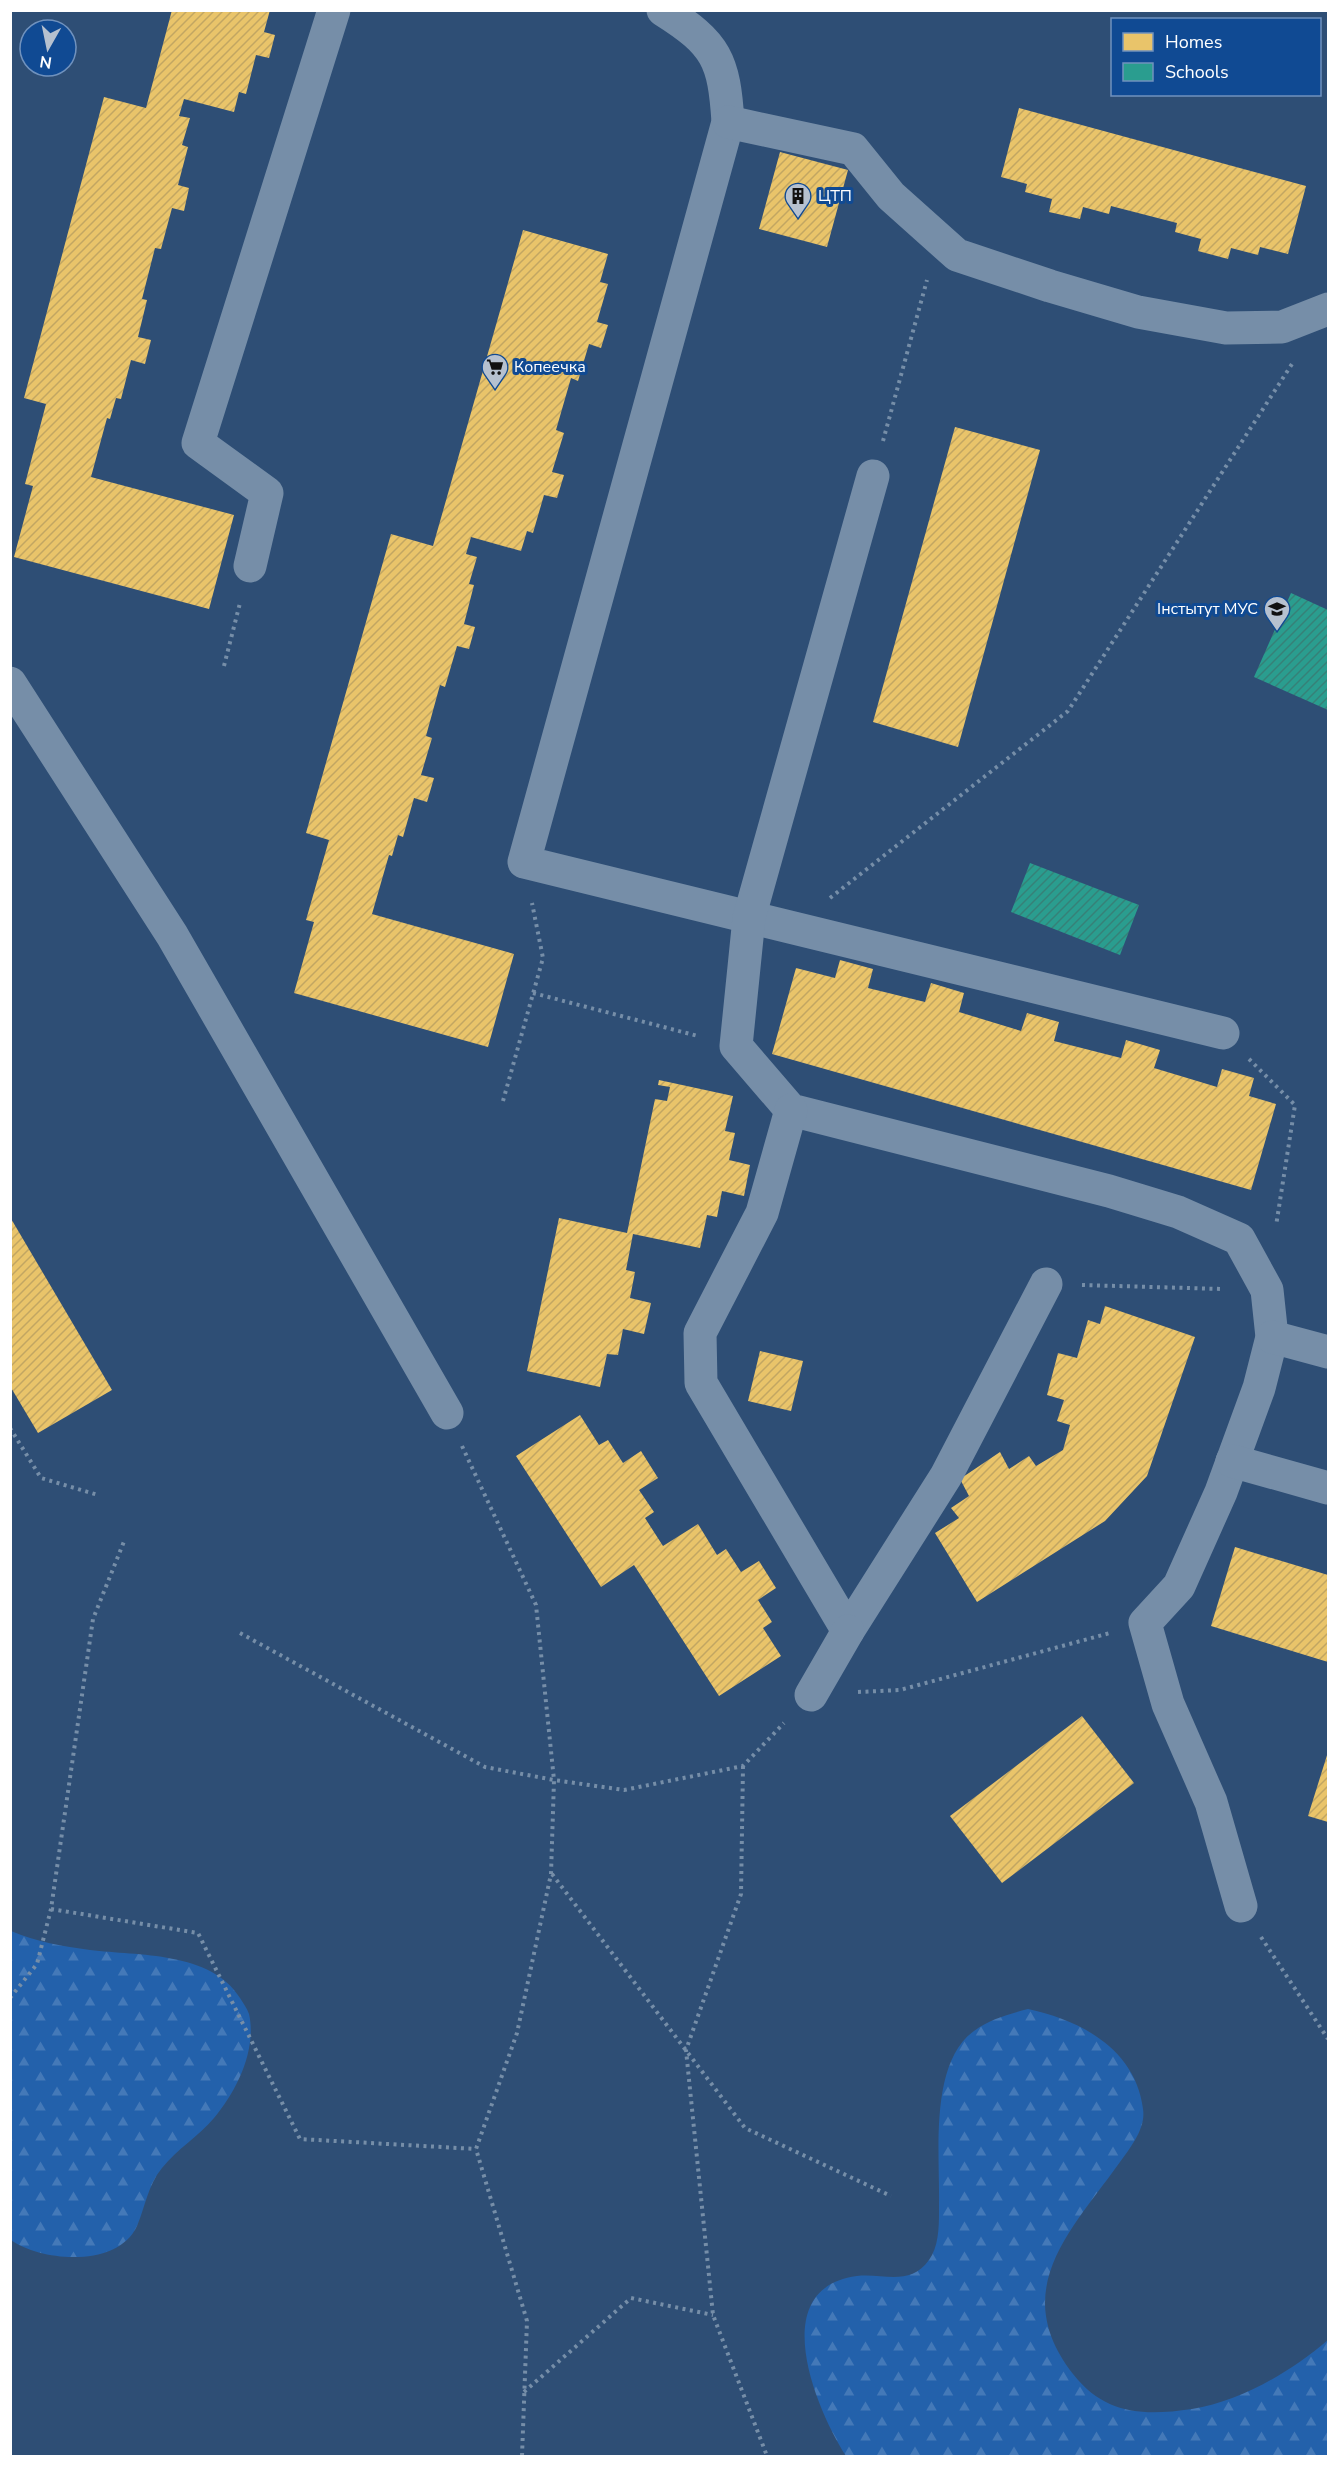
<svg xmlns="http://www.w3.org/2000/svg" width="1339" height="2467" font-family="'Nunito Sans',sans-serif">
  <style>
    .forest { fill: url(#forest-firs) }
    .homes { fill: url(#homes-hatch) }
    .schools { fill: url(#schools-hatch) }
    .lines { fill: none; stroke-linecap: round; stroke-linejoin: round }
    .path { stroke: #768ea8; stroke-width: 4; stroke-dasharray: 3 4.5; stroke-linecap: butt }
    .minor { stroke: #768ea8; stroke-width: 33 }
    .labels { text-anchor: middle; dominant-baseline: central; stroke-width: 6; stroke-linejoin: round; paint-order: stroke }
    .poi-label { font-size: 16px; fill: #fff; stroke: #104a93; text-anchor: start }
  </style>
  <defs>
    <pattern id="forest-firs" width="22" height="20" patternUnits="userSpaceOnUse" patternTransform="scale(1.5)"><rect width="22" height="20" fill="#2361ab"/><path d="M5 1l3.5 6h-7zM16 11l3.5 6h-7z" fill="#4479b8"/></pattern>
    <pattern id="homes-hatch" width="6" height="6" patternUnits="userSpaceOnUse" patternTransform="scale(1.5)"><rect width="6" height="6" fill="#e9c46a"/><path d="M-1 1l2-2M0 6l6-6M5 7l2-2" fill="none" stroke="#c2a662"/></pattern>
    <pattern id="schools-hatch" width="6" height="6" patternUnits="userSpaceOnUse" patternTransform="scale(1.5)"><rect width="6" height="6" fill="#2a9d8f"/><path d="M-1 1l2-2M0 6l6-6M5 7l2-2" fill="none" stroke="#368178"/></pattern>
  </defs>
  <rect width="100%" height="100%" fill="#2e4e75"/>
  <g class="forest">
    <path d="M11,1931C36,1942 63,1946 90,1950C138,1956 211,1951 240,1998C243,2003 247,2008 249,2014C257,2049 237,2091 214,2118C199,2136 177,2149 162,2168C148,2185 145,2207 137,2226C118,2268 42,2262 11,2240Z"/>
    <path d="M1028,2009C1081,2020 1136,2050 1143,2109C1146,2128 1131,2147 1120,2162C1070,2232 1008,2290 1073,2374C1105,2415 1144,2416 1192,2409C1242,2401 1290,2372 1328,2340V2456H846C816,2409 765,2288 857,2276C883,2273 910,2287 929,2260C940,2245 939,2222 939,2203C940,2155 929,2063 974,2031C990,2019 1009,2014 1028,2009Z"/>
  </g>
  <g class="homes">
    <path d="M172,10H270L264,32L275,35L269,58L256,55L246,94L239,92L234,112L184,99L179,116L190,118L182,145L188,147L178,185L189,188L184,211L172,208L161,249L155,248L142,299L147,300L138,337L151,340L145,364L131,360L121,399L116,398L110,419L107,418L91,477L234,515L209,609L14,557L33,486L25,484L46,404L24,398L104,97L146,108Z"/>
    <path d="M1019,108L1306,186L1288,254L1260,247L1258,255L1231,248L1228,259L1198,251L1201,239L1175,232L1177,223L1111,206L1109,214L1083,207L1080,219L1049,212L1052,199L1025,192L1027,184L1001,177Z"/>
    <path d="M780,152L848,170L827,247L759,229Z"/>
    <path d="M523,230L608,254L600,282L608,284L597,322L608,325L601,348L589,344L578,381L571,378L556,430L564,433L552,472L564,475L557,498L544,495L533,533L527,531L521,551L471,537L466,554L477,557L469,584L474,585L464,624L475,627L469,649L457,646L445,687L440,685L426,736L432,738L421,775L434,778L427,802L414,798L403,837L398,835L392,856L389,855L372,914L514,954L488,1047L294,993L314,922L306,920L329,840L306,833L391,534L433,546Z"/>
    <path d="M955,427L1040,450L958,747L873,722Z"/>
    <path d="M840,960L873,969L868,988L925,1002L931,983L964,993L959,1012L1021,1031L1027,1013L1059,1022L1054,1041L1121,1058L1126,1040L1160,1050L1154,1068L1217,1087L1222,1069L1254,1078L1249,1096L1276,1104L1251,1190L772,1054L796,968L835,978Z"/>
    <path d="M659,1080L733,1096L725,1131L735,1133L729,1160L750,1165L744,1196L722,1191L717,1217L707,1215L700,1248L633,1234L626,1270L635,1272L630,1298L651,1303L644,1334L623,1329L618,1355L607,1354L600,1387L527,1371L559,1218L627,1233L655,1099L667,1101L670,1087L658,1085Z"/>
    <path d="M10,1217L112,1390L38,1433L10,1386Z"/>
    <path d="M1105,1306L1195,1337L1147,1476L1105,1521L977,1602L935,1533L959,1518L951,1508L969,1496L960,1479L1000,1452L1009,1469L1029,1456L1036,1466L1063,1450L1070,1425L1057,1421L1064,1400L1047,1395L1058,1353L1077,1358L1088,1320L1100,1324Z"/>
    <path d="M760,1351L803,1361L791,1411L748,1401Z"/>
    <path d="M580,1415L599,1445L608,1440L623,1463L641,1451L658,1478L639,1490L654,1512L645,1518L663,1546L698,1524L717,1555L726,1549L741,1572L759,1561L776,1588L758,1600L772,1622L763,1628L781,1656L719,1696L634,1565L601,1587L516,1456Z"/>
    <path d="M1235,1547L1328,1575V1662L1211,1626Z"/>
    <path d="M1082,1716L1134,1783L1002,1883L950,1816Z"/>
    <path d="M1328,1752V1822L1308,1816Z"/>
  </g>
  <g class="schools">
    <path d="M1291,593L1328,610V710L1254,677Z"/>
    <path d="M1030,863L1139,905L1120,955L1011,912Z"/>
  </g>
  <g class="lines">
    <g class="path">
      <path d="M883,441L927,280"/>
      <path d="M224,666L240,603"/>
      <path d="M830,898L1068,711L1292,364"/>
      <path d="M533,993L698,1036"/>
      <path d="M1249,1059L1295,1105L1276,1226"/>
      <path d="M503,1101L543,958L532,903"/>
      <path d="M1082,1285L1222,1289"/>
      <path d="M10,1428L41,1478L98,1495"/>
      <path d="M462,1446L536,1605L554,1780L551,1874L517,2033L476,2149L527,2321L522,2456"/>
      <path d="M240,1633L485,1767L554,1780L624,1790L743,1766L784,1723"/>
      <path d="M858,1692L900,1690L1110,1633"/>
      <path d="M743,1766L741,1894L686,2050L713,2315L767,2456"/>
      <path d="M552,1874L745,2128L891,2196"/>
      <path d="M51,1909L198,1933L300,2139L476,2149"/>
      <path d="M1261,1937L1328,2039"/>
      <path d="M10,1998L37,1964L51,1909L93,1619L125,1539"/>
      <path d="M524,2392L631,2298L713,2315"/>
    </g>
    <g class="minor">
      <path d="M663,10C717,44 724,60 728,122L524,862L1223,1033"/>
      <path d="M728,122L853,149L891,196L957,255L1050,286L1138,312L1226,328L1282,327L1328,309"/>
      <path d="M873,476L749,918L736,1046L791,1110L1109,1191L1178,1212L1239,1239L1267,1290L1272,1337L1259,1388L1221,1492L1179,1586L1145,1623L1168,1704L1211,1802L1241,1906"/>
      <path d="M250,566L267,493L198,443L334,10"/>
      <path d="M10,683L172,935L447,1413"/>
      <path d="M791,1110L762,1213L700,1333L701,1383L848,1631L946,1476L1046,1284"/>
      <path d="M1272,1337L1328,1352"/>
      <path d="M1232,1461L1328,1488"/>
      <path d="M811,1695L848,1631"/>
    </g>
  </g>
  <defs>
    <g id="building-pin" transform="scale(1.35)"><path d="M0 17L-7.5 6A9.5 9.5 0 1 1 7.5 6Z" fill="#b6c1cf" stroke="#104a93"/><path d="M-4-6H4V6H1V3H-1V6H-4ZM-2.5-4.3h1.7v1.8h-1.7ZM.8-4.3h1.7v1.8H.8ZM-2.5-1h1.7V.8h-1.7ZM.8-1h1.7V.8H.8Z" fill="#111"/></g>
    <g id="supermarket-pin" transform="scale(1.35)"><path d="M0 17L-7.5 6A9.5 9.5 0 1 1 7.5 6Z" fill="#b6c1cf" stroke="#104a93"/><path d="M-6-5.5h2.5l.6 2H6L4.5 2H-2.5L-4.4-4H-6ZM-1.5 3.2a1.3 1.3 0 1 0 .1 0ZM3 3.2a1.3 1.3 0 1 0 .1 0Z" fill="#111"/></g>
    <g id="university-pin" transform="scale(1.35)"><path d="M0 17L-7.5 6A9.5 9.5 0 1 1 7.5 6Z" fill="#b6c1cf" stroke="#104a93"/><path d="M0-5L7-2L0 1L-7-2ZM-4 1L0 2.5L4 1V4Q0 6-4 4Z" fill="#111"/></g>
  </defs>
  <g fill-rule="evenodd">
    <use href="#building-pin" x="798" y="196"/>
    <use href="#supermarket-pin" x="495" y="367"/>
    <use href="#university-pin" x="1277" y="609"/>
  </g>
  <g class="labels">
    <g class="poi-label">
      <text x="818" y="196">ЦТП</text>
      <text x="514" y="367">Копеечка</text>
      <text x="1258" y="609" text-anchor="end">Інстытут МУС</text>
    </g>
  </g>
  <rect width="1339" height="2467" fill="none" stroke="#ffffff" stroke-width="24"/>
  <rect x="1111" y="18" width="210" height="78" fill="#104a93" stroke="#7092be" stroke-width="1.5"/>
  <rect x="1123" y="33" width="30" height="18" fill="#e9c46a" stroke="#7092be" stroke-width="1.5"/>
  <text x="1165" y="48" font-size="18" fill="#ffffff">Homes</text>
  <rect x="1123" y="63" width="30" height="18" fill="#2a9d8f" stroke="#7092be" stroke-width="1.5"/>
  <text x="1165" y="78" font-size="18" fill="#ffffff">Schools</text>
  <g transform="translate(48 48) rotate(189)"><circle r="28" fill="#104a93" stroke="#7092be" stroke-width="1.5"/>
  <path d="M0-4.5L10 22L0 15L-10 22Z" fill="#b6c1cf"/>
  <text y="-9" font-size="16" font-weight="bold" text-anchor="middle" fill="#ffffff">N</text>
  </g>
</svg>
